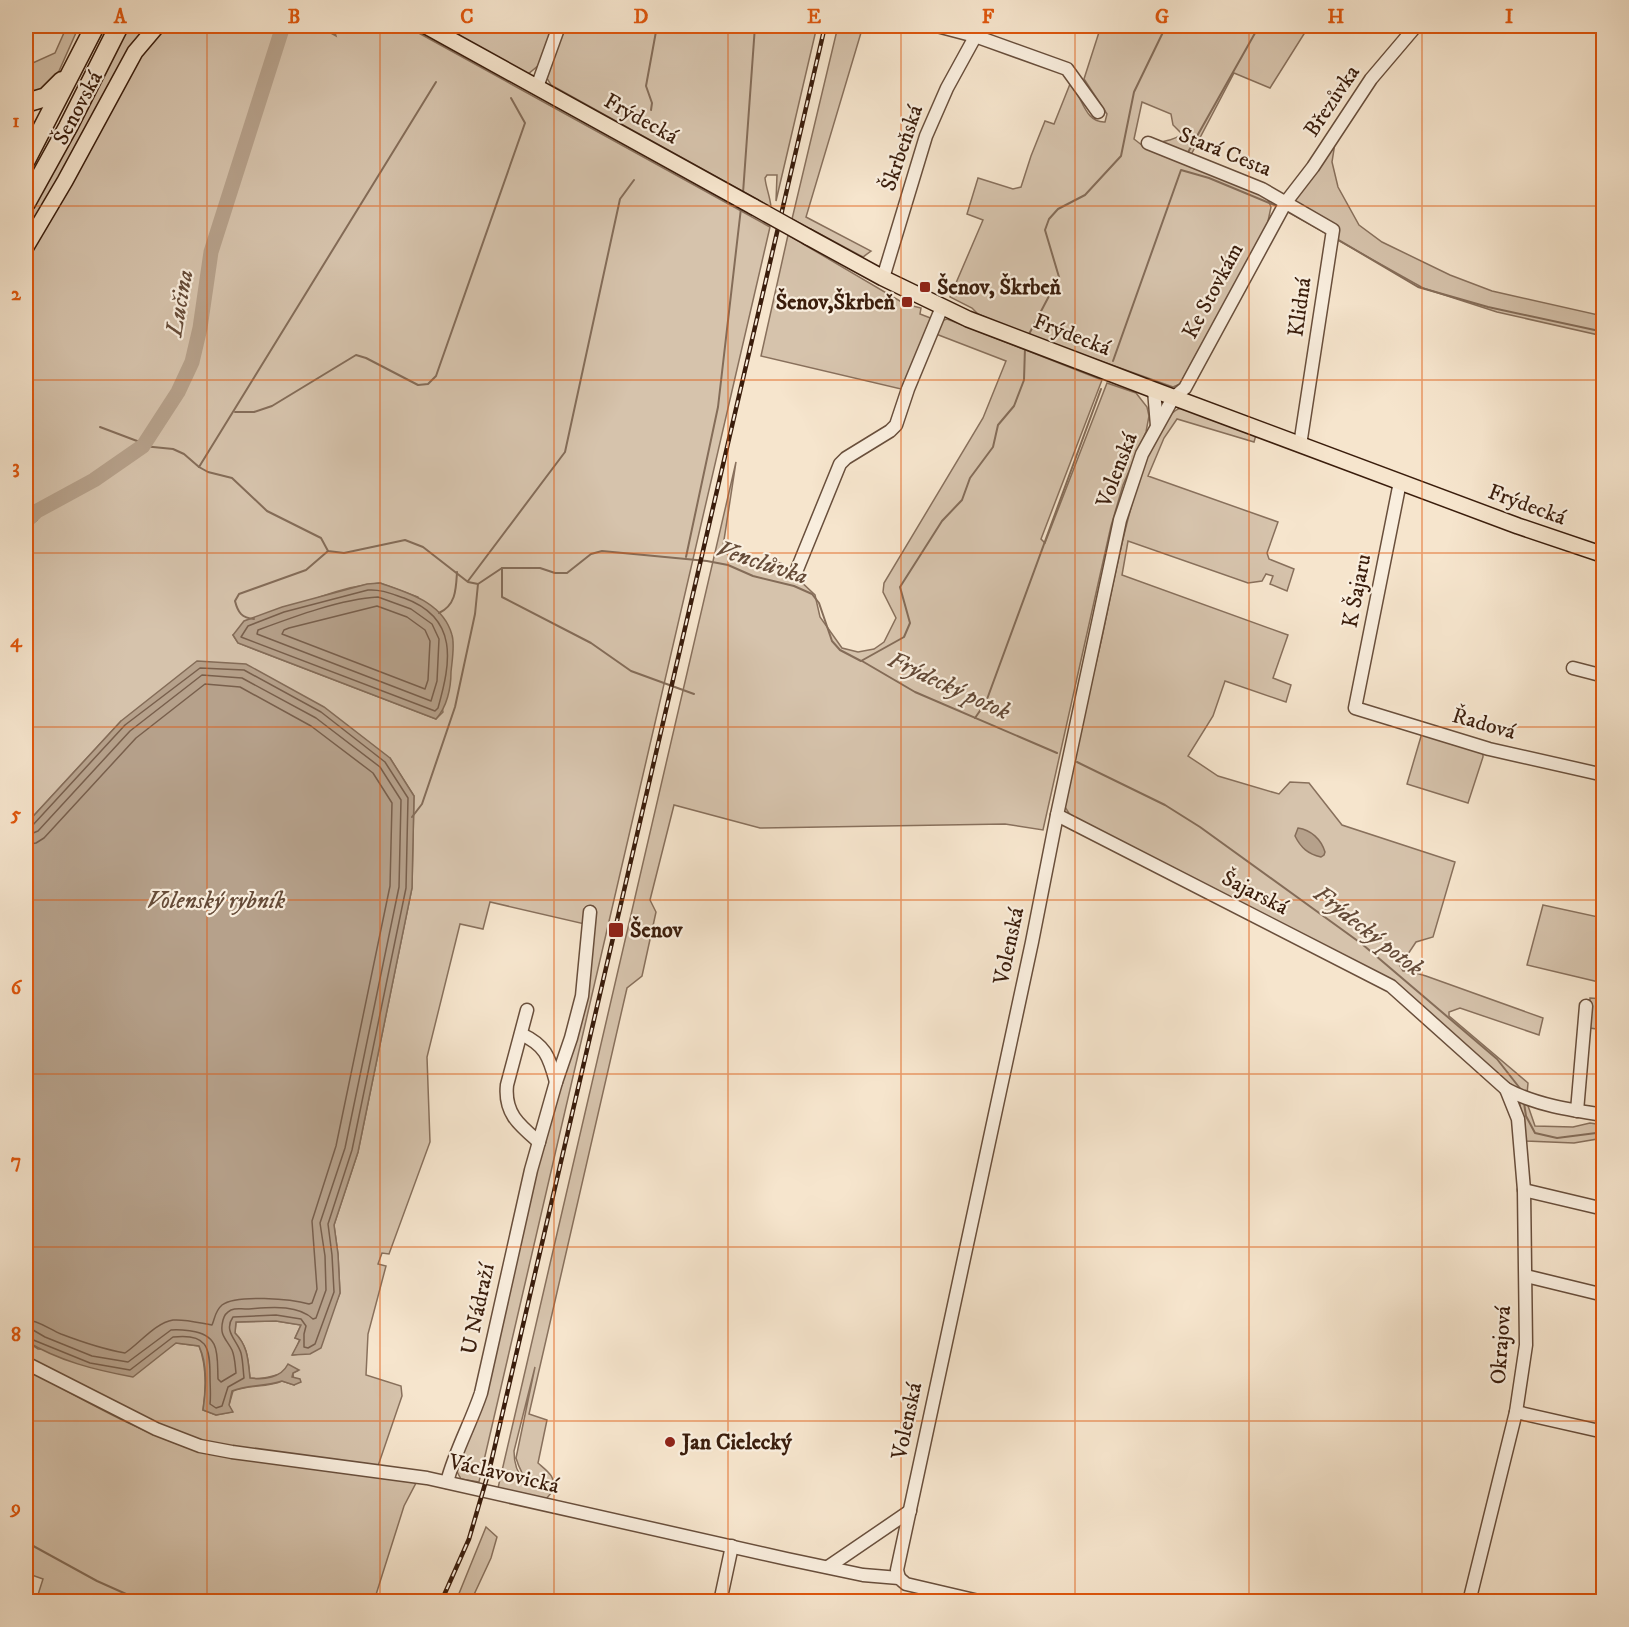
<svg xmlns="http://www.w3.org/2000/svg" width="1629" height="1627" font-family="'IM FELL DW Pica',serif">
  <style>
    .green { fill: #d6c3ac; stroke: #88705c; stroke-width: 1.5; fill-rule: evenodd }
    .water { fill: #b6a18b; stroke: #846c58; stroke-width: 1.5 }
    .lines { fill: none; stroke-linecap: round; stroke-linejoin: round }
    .shore { stroke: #785f4c; stroke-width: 1.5 }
    .stream { stroke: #846c58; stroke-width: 2 }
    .river { stroke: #b6a18b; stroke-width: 15 }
    .minor-casing { stroke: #694f3c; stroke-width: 15 }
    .major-casing { stroke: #3a1d0c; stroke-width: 18 }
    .highway-casing { stroke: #3a1d0c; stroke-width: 21 }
    .minor { stroke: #f9eede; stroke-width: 12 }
    .major { stroke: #f6e5cd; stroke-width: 15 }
    .highway { stroke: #f6e5cd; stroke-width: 18 }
    .rail-casing { stroke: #3a1d0c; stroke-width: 4.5 }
    .rail { stroke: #f9eede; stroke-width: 2; stroke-dasharray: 7; stroke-linecap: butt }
    .major-bridge-casing { stroke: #3a1d0c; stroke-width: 18; stroke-linecap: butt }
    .major-bridge { stroke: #f6e5cd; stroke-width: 15 }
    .grid { fill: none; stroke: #df560c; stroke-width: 1.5; stroke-opacity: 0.55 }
    .poi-dot { fill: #8f2418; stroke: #f9eede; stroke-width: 2 }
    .labels { text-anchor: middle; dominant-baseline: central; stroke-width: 4.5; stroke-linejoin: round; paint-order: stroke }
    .street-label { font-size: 22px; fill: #3a1d0c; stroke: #f9eede }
    .poi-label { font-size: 22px; font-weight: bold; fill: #3a1d0c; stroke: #f9eede; text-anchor: start }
    .water-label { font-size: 24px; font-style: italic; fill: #654b38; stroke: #f9eede }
    .neatline { fill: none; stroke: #df560c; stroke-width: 2 }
    .grid-label { font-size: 20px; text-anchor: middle; font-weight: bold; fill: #df560c }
  </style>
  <rect width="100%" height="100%" fill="#f6e5cd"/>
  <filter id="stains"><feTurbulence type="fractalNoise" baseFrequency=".00333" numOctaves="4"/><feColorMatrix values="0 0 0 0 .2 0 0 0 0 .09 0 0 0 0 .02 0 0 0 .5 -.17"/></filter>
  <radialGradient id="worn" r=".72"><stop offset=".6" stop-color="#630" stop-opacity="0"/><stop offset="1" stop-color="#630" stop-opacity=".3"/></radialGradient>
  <g class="green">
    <path d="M67,26H79L55,80L35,94L26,92V66L55,53Z"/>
    <path d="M126,26H151L26,239V216L47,182Z"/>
    <path d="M164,26H329V32L336,36L333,26H406L770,227L479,1482L461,1479L455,1468L483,1400L531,1178L578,1020L585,924L490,902L483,929L460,924L427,1057L430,1142L389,1254L382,1253L378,1264L386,1266L368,1334L366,1375L401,1386L402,1396L378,1466L219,1446L162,1427L26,1358V1341L38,1349L161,1353L176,1343L199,1346C207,1366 206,1389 203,1410L216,1415L232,1412L229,1405L233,1391C249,1384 266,1388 282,1381L294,1385L293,1373L299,1370C282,1371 268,1381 250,1378C248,1360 248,1346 235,1333L236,1322L276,1321L301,1325L295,1338L300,1339L293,1355L299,1354L331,1315L340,1293L338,1254L334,1225L358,1152L412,888L414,796L390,758L121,721L26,824V529L37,520L31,511L26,516V257L135,62ZM380,583L418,597L443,712L436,719L238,643L233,635C280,615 328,587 380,583Z"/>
    <path d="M442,26H556L539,65L528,74Z"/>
    <path d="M563,26H817L776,201L777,175H767L765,178C766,188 770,196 771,207L551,85L545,75Z"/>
    <path d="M838,26H863L806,217L871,251L863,257L792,219Z"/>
    <path d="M1101,26H1309L1270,88L1234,73L1192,153L1203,169L1267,197L1271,207L1267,226L1180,384L1173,387L1025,334L978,314L972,308L950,297L983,220L967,214L978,178L1013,189L1021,187L1031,156L1045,121L1054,124L1070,84C1083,96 1084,123 1105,122L1107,114L1084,79ZM1142,102L1171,114L1173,125L1182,134C1170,143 1156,141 1143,146L1134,139Z"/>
    <path d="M1335,143L1332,162L1338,187L1359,225L1382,242L1450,275L1492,291L1603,316V336L1497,312L1423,288L1286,211Z"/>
    <path d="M788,235L905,304L921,308L920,314L933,319L907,384L901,389L761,356Z"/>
    <path d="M947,319L1102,380L1041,539L1045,543L1107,383L1136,393L1147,407L1149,416L1146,432L1123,485L1111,526L1043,830L1005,824L760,828L674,805L650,900L656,912L642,976L627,988L529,1414L547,1420L538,1463C547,1471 557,1477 553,1490C530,1485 523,1481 516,1458L535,1367L514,1451C514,1479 529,1487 552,1492L546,1499L498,1488L736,462L722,553L781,563L815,595L820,617L842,648L858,652L874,649L884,642L896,618L883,592L884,583L983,418L1006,361L936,334L941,321Z"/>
    <path d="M1181,408L1256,435L1254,442L1177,419L1164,438L1148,476L1278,522L1267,553L1269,559L1294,569L1287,591L1270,584L1273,576L1266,574L1262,581L1248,583L1128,541L1122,575L1288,635L1273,678L1291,685L1286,702L1225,681L1213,716L1188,756L1218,776L1279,794L1290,782L1309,783L1342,825L1455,862L1433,937L1416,942L1400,966L1403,971H1409L1426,976L1543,1018L1539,1035L1460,1008L1449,1012V1016L1528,1083L1527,1094L1508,1085L1392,983L1072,818L1065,807C1075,750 1089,694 1102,637C1111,597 1141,419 1181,408Z"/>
    <path d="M1422,733L1483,752V757L1468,803L1407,784Z"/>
    <path d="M1543,905L1603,918V983L1527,965Z"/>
    <path d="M1590,998L1603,999V1030L1590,1028Z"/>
    <path d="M1519,1099L1526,1100L1535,1126L1573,1127L1590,1123L1603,1125V1138L1574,1143L1526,1141Z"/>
    <path d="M26,1369C82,1399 139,1433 201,1452L417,1481L404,1506L374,1601L104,1602L93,1598L91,1601H36L43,1579L26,1573Z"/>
    <path d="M486,1527L497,1537L491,1558L471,1601H456Z"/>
  </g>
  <g class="water">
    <path d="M380,583C408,593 443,602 452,635C455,645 452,661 451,672C451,688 447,707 436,719L238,643L233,635L244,621L282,607L367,584Z"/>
    <path d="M197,661L246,664L324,707L390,758L414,796L412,888L358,1152L334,1225L338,1254L340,1293L321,1348L310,1354L292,1355L300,1340L295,1338L301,1325L276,1321L236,1322L235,1333C248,1346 248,1360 250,1378C264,1380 281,1378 288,1364L299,1370L293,1373L292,1377L300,1379L301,1382L294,1385L282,1381C265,1387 248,1384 232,1391L229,1405L233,1412L216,1415L203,1410C206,1389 208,1365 199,1346L176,1343L133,1377C95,1370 59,1361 26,1341V824L121,721Z"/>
    <path d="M1298,828C1311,830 1321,839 1325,852L1324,855L1321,857C1308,854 1301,848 1295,836Z"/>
  </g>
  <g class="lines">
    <g class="shore">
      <path d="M368,590C381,589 392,594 404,598C459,618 451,662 438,708L435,711L241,637L248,626L284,612Z"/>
      <path d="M378,597L411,609L432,624L439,639L437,681L431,701L257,634L258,630C293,617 341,599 378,597Z"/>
      <path d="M377,606L407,617L425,630L430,641L428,680L425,689L282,634L284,630L289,628Z"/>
      <path d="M26,828L32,826L125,725L200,668L244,670L321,712L385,762L408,798L406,888L352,1150L328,1224L332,1255L334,1292L315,1344L308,1348L304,1347V1334L306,1326L301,1319L276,1315L233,1317C223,1331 237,1340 241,1353C243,1361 243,1370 244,1378L228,1387L222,1406L216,1408L210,1404C211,1395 210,1386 210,1376C210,1347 207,1333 173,1337L130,1370L90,1363L26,1337"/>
      <path d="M26,836L38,831L130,731L202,675L242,678L316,718L380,767L401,800L399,887L345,1148L320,1223L325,1256L326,1290L316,1318L313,1319C296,1303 266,1308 245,1309C240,1309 236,1308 231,1310C227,1312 224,1316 223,1320C219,1336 226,1338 232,1350C235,1357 235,1365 236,1373L221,1382L218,1379C217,1355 221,1335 191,1331C184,1330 178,1329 171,1330L128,1362L92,1356L45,1337L33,1330L26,1329"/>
      <path d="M26,845L36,843L44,838L136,738L205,684L240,687L311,726L373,773L392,803L390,886L336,1146L312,1221L317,1289L312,1303L309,1304C292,1299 236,1294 222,1305C215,1311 215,1318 212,1325C200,1323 186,1319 173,1320C155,1323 140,1343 125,1353C102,1349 82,1342 61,1334C49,1329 38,1320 26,1320"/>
    </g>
    <g class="stream">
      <path d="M651,110L652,103L646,86L657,26"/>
      <path d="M1187,154L1259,26"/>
      <path d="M743,193L755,26"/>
      <path d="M1287,211L1314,226"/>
      <path d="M1337,239L1418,287L1488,307L1604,332"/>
      <path d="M1028,336L1059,277L1045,230L1049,219L1058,209L1085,195L1121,156L1134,92L1166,26"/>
      <path d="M1113,361L1181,170L1209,178L1279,207"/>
      <path d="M235,412H254L272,406L356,355L366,358L418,385L428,384L436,376L525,123L511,98"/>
      <path d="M100,427L145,444"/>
      <path d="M143,446L173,449L184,454L199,467L208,472L232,478L267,511L321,538L328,551L344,553L405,540L423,547L468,582L478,584L502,568H540L555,573H567L591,554L602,551L707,561L728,565L753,576L794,586L812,594L819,603L832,641L840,650L861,661L904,637L910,623L900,587L942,521L962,500L970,478L993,447L998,425L1014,406L1024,380L1025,347"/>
      <path d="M199,467L436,82"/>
      <path d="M686,557L718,407L741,208"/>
      <path d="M502,568V597L591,643L631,671L694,694"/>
      <path d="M468,581L565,452L620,199L634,180"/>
      <path d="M439,613C456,605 456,589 457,572"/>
      <path d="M254,619C242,618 238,613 235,601L239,594L306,570L328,551"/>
      <path d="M862,661L915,692L1057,753"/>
      <path d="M975,718L986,702L1101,389"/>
      <path d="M1077,762L1165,805L1200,827L1362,944L1497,1059L1522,1091"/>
      <path d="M412,817L422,804L455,707L475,614L478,584"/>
      <path d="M1524,1103L1526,1116L1535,1133L1557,1138L1604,1132"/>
      <path d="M26,1542L97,1581L144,1602"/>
    </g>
    <path class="river" d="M26,521L37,511L94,480L143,446L178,392L192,362L200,328L211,252L283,26"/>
    <g class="minor-casing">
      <g id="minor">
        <path d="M937,26L975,36L1067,69L1098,112"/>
        <path d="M537,87L559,26"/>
        <path d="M1148,143L1262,189L1333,230L1300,445"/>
        <path d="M883,278L926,136L947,88L981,26"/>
        <path d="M1154,390L1157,426"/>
        <path d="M1400,482L1355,708L1489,749L1604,775"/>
        <path d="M796,572L840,464L846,458L890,431L896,425L908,389L942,307"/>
        <path d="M1573,668L1604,676"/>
        <path d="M1057,815L1391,986L1506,1089C1536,1105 1570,1110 1604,1115"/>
        <path d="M527,1010L507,1085C504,1113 519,1125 539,1142"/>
        <path d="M521,1034C545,1045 549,1056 556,1082"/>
        <path d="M1577,1111L1586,1006"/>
        <path d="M1524,1190L1604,1209"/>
        <path d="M1526,1276L1604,1295"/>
        <path d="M26,1363L156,1429L200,1446L232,1452L427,1478L787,1559L863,1575L899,1578L906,1584L983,1602"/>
        <path d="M1516,1412L1604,1432"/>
        <path d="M447,1482C455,1451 471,1423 481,1393L531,1170L556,1082L571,1038L582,996L590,912"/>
        <path d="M828,1567L910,1511"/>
        <path d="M899,1578L897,1570L1032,942L1057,815L1120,520L1142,454L1173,398L1185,388L1286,202L1313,167L1371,79L1416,26"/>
        <path d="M720,1602L732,1546"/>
        <path d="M1469,1602L1516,1412L1526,1345L1524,1190L1518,1119L1506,1089"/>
      </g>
    </g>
    <g class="major-casing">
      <g id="major">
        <path d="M426,26L754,207"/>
        <path d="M808,237L883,278L968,319L1154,390L1518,526L1604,555"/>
        <path d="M26,247L65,181L135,52L157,26"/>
      </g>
    </g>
    <g class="highway-casing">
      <g id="highway">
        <path d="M26,103L46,97L62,81"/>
        <path d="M26,160L95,26"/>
        <path d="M26,203L68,127L119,26"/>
      </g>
    </g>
    <use href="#minor" class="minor"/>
    <use href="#major" class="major"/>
    <use href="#highway" class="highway"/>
    <g class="rail-casing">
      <path id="rail" d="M441,1602L469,1539L490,1467L825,26"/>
    </g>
    <use href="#rail" class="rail"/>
    <g class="major-bridge-casing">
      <path id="major-bridge" d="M754,207L808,237"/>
    </g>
    <use href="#major-bridge" class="major-bridge"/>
  </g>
  <path class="grid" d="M207,26V1602M380,26V1602M554,26V1602M728,26V1602M901,26V1602M1075,26V1602M1249,26V1602M1422,26V1602M26,206H1604M26,380H1604M26,553H1604M26,727H1604M26,900H1604M26,1074H1604M26,1247H1604M26,1421H1604"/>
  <g class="poi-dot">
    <rect x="919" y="281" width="12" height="12" rx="3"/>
    <rect x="901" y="296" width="12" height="12" rx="3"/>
    <rect x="608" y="922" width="16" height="16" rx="3"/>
    <circle cx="670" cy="1442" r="6"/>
  </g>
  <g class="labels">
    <g class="street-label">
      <text transform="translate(1332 101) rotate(-56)">Březůvka</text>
      <text transform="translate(78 108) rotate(-62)">Šenovská</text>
      <text transform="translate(641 119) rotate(29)">Frýdecká</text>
      <text transform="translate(902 148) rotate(-71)">Škrbeňská</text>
      <text transform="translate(1225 152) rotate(22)">Stará Cesta</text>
      <text transform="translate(1213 291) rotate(-62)">Ke Stovkám</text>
      <text transform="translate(1300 307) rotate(-82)">Klidná</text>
      <text transform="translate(1072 335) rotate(21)">Frýdecká</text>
      <text transform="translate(1117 470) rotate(-69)">Volenská</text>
      <text transform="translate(1527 505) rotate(20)">Frýdecká</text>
      <text transform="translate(1357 591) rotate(-79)">K Šajaru</text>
      <text transform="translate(1484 724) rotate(16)">Řadová</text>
      <text transform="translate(1255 893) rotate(27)">Šajarská</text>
      <text transform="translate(1009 946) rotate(-78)">Volenská</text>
      <text transform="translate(478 1309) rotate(-78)">U Nádraží</text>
      <text transform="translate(1501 1345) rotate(-86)">Okrajová</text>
      <text transform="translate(907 1421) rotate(-78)">Volenská</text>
      <text transform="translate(504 1474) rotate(13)">Václavovická</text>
    </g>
    <g class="poi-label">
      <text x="937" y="287">Šenov, Škrbeň</text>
      <text x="895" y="302" text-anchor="end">Šenov,Škrbeň</text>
      <text x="630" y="930">Šenov</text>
      <text x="682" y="1442">Jan Cielecký</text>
    </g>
    <g class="water-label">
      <text transform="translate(180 303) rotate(-80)">Lučina</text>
      <text transform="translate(762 563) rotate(18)">Venclůvka</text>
      <text transform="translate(949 686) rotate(25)">Frýdecký potok</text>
      <text x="216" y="901">Volenský rybník</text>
      <text transform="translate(1368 931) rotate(38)">Frýdecký potok</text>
    </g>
  </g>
  <rect width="1629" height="1627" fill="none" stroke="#f6e5cd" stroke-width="66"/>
  <rect x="33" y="33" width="1563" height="1561" class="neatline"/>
  <g class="grid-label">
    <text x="120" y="23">A</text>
    <text x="294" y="23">B</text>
    <text x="467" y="23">C</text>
    <text x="641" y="23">D</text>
    <text x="814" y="23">E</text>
    <text x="988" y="23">F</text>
    <text x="1162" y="23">G</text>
    <text x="1336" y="23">H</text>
    <text x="1509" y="23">I</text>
    <text x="16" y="127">1</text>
    <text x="16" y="300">2</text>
    <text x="16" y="473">3</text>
    <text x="16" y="647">4</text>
    <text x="16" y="820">5</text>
    <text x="16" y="994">6</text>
    <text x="16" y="1167">7</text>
    <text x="16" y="1341">8</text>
    <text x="16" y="1514">9</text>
  </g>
  <rect width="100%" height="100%" filter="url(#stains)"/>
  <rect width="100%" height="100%" fill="url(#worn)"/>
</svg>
